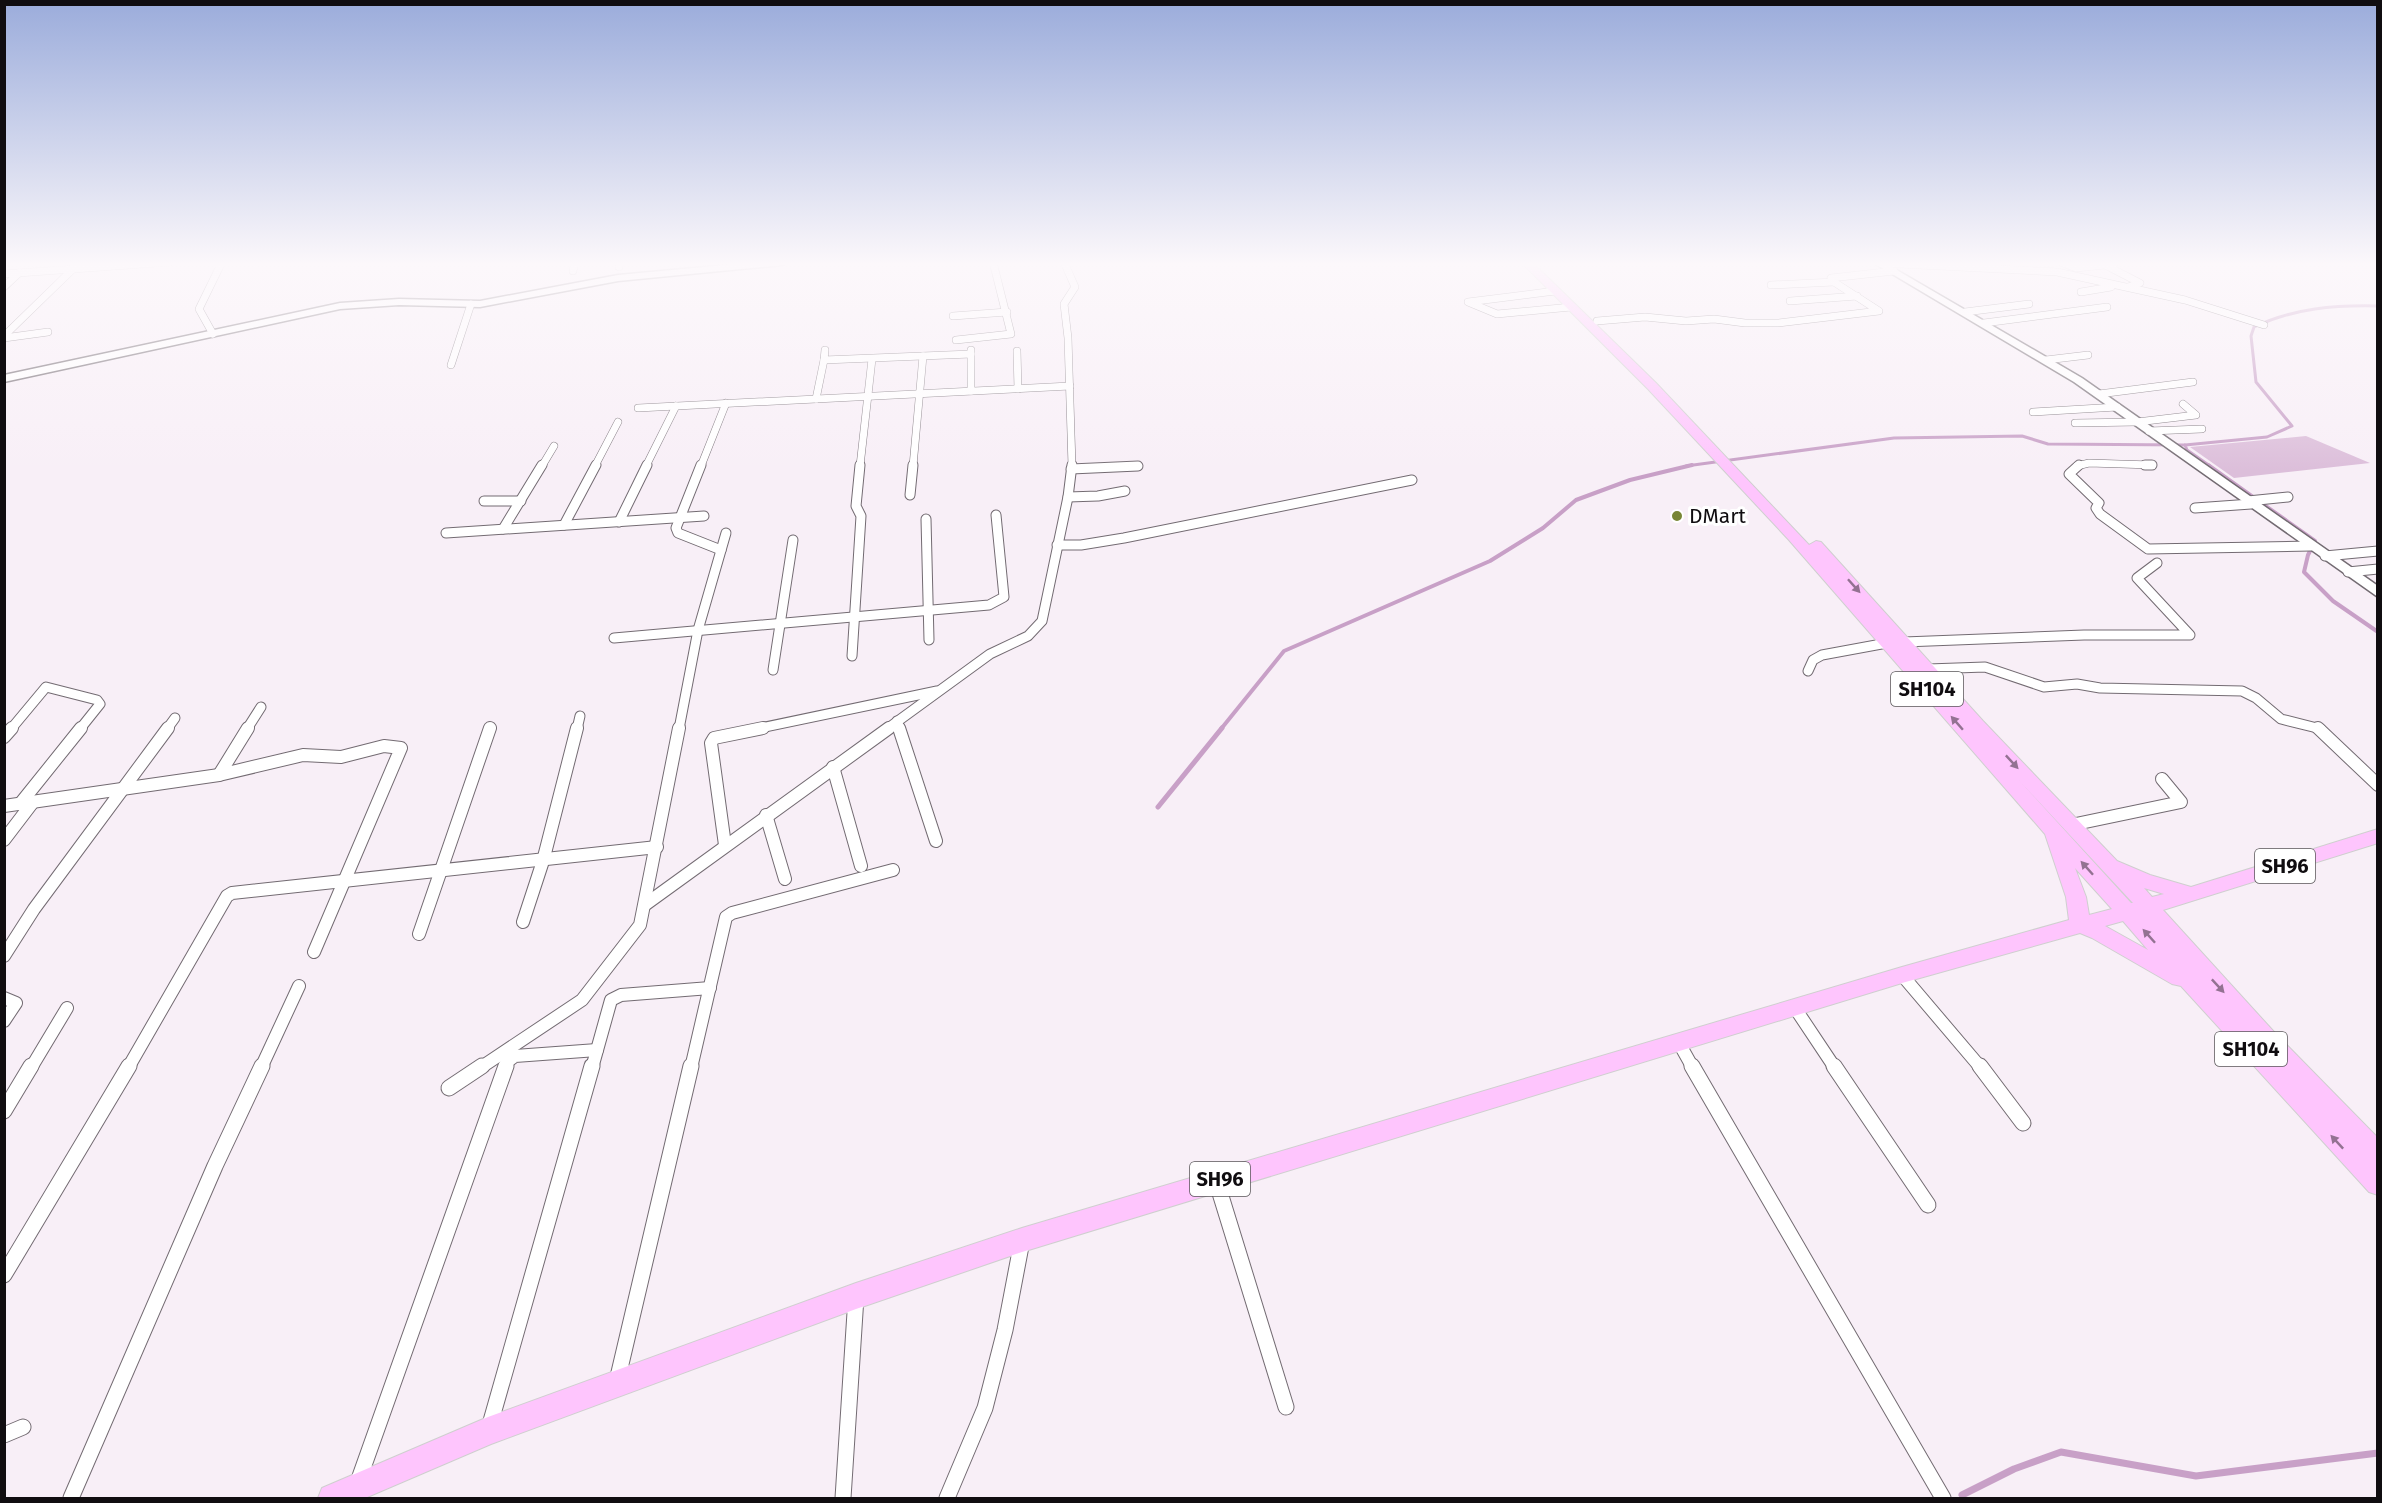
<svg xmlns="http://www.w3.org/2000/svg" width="2382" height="1503" font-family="'Fira Sans',sans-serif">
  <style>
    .green { fill: #dcbeda }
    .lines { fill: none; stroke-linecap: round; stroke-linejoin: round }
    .stream-far3 { stroke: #c8a0c7; stroke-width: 3 }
    .stream-far2 { stroke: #c8a0c7; stroke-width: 4 }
    .stream-far1 { stroke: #c8a0c7; stroke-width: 5 }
    .stream { stroke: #c8a0c7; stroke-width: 7 }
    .street-far3-casing { stroke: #736b72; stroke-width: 8 }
    .street-far2-casing { stroke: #736b72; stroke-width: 11 }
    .street-far1-casing { stroke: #736b72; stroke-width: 14 }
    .street-casing { stroke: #736b72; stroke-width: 17 }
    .secondary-casing { stroke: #736b72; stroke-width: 3 }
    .primary-casing { stroke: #cfcfcf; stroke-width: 2 }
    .street-far3 { stroke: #fff; stroke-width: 7 }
    .street-far2 { stroke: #fff; stroke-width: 9 }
    .street-far1 { stroke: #fff; stroke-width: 12 }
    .street { stroke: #fff; stroke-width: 15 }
    .secondary { fill: #fff; fill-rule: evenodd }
    .primary { fill: #fec5fd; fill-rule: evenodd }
    .oneway { fill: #937292 }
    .poi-dot { fill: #788635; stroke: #fff; stroke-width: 2 }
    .labels { text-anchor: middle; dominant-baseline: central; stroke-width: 6; stroke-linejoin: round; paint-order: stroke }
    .shield { fill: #fff; stroke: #585658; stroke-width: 1.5 }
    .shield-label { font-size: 20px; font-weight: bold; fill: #100d10 }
    .poi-label { font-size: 21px; fill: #100d10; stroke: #fff; text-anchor: start }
  </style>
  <rect width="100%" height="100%" fill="#f8eff7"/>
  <path class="green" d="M2306,436L2370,463L2234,478L2190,447Z"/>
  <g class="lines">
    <g class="stream-far3">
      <path d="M1686,466L1894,438L2022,436L2048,444L2185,445"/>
      <path d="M2210,466L2187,450L2185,445L2267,437L2292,426L2256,382L2251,336L2254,327C2294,308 2335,305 2378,306"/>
    </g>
    <g class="stream-far2">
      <path d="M2208,465L2315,541L2308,555L2304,572L2333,601L2378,632"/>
      <path d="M1221,729L1284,651L1490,561L1543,528L1576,500L1630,480L1692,465"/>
    </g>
    <path class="stream-far1" d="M1158,807L1222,728"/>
    <path class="stream" d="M1962,1495L2014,1469L2061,1452L2196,1476L2378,1453"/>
    <g class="street-far3-casing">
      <g id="street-far3">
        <path d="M1064,262L1075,287L1064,304L1068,338L1072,466"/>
        <path d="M2060,262L2076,268L2114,264V262"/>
        <path d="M1880,263L2057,272L2185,300L2264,325"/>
        <path d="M2105,265L2140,283L2128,287"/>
        <path d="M619,267L620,262"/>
        <path d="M573,271L575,262"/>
        <path d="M4,274L170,262"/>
        <path d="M1771,285L1834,282L1831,278L1894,271"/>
        <path d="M4,287L19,273"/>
        <path d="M1555,291L1468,302L1497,314L1571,307"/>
        <path d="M2081,292L2111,287"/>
        <path d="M1790,301L1857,296"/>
        <path d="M1965,312L2029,304"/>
        <path d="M953,316L1007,312"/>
        <path d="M1597,321L1645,317L1686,321L1714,319L1745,323H1778L1879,311L1834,282"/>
        <path d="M1984,323L2107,307"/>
        <path d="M213,334L199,309L222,262"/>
        <path d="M4,336L73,269"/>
        <path d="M4,338L48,332"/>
        <path d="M956,340L1011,334L993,262"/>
        <path d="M825,350L824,360L971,354"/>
        <path d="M971,350V391"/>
        <path d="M1017,351L1018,389"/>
        <path d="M2046,360L2088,355"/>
        <path d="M451,365L471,304"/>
        <path d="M2099,394L2193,382"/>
        <path d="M816,399L824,360"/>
        <path d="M638,408L1070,386"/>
        <path d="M2033,412L2117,407"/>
        <path d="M2075,423L2137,422L2196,415L2183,404"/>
        <path d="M2149,431L2202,429"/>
        <path d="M542,466L554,446"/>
        <path d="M595,466L618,422"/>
        <path d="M646,466L676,406"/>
        <path d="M701,466L726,403"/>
        <path d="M860,466L872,359"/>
        <path d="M913,466L923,356"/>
        <path d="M1132,466H1138"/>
        <path d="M2077,466L2089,463L2152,465"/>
      </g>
    </g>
    <g class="street-far2-casing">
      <g id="street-far2">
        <path d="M701,465L676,528L678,533L721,550"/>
        <path d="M2079,465L2069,474L2099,503L2096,508L2100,514L2148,549L2311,546"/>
        <path d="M2145,465H2152"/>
        <path d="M1071,469L1138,466"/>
        <path d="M910,495L913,465"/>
        <path d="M1068,497L1098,496L1125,491"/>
        <path d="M484,501H521"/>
        <path d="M2248,501L2288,497"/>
        <path d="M2195,508L2251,504"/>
        <path d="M926,519L929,640"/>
        <path d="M619,522L647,465"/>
        <path d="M564,525L596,465"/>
        <path d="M503,529L542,465"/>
        <path d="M446,533L704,516"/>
        <path d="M1057,545H1081L1124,538L1412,480"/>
        <path d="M2325,556L2378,551"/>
        <path d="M2348,572L2378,569"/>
        <path d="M614,638L989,605L1004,597L996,515"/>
        <path d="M1904,642L2084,635H2190L2137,578L2157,563"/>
        <path d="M852,656L861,516L856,506L860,465"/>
        <path d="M1928,669L1985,667L2044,687L2077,684L2100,688L2242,691L2256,698L2281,719L2321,729"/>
        <path d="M773,670L793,540"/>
        <path d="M1808,671L1813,660L1822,655L1887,643"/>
        <path d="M897,721L900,729"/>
        <path d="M11,729L46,687L97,700L100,704L80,729"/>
        <path d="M167,729L175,718"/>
        <path d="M247,729L261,707"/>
        <path d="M577,729L580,716"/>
        <path d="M679,729L698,630L726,533"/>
        <path d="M756,729L937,691"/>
        <path d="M887,729L990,654L1028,636L1042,621L1068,497L1072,465"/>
      </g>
    </g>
    <g class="street-far1-casing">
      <g id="street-far1">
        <path d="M899,728L936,841"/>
        <path d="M2318,728L2378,785"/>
        <path d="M4,737L12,728"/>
        <path d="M833,767L861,866"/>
        <path d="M219,775L248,728"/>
        <path d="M20,804L81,728"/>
        <path d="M4,806L219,775L303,755L341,757L384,746L401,748L314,952"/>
        <path d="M766,815L785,879"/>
        <path d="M2071,825L2181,802L2162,779"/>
        <path d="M4,840L33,802"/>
        <path d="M725,845L711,743L714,738L763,728"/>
        <path d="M646,904L889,728"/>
        <path d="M523,922L543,861L577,728"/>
        <path d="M419,934L490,728"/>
        <path d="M4,956L34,909L168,728"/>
        <path d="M1902,975L1981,1068"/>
        <path d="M4,998L16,1003L4,1021"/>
        <path d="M1795,1008L1835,1068"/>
        <path d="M1679,1043L1693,1068"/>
        <path d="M31,1068L67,1008"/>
        <path d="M128,1068L227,896L232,893L657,847"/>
        <path d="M261,1068L299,986"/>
        <path d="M480,1068L582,1000L640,925L679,728"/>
        <path d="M505,1068L507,1062L515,1056L597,1050"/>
        <path d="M592,1068L611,1000L621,995L710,988"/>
        <path d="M691,1068L726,917L732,913L893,870"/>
      </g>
    </g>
    <g class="street-casing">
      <g id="street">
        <path d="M1692,1066L1943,1498"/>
        <path d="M1834,1066L1928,1205"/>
        <path d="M1980,1066L2023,1123"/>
        <path d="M449,1088L482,1066"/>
        <path d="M4,1111L31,1066"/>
        <path d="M1216,1180L1286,1407"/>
        <path d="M4,1275L129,1066"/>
        <path d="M617,1381L691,1066"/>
        <path d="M489,1428L592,1066"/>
        <path d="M4,1435L23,1427"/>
        <path d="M358,1482L506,1066"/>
        <path d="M71,1498L215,1166L262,1066"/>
        <path d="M843,1498L856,1297"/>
        <path d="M947,1498L985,1408L1005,1330L1022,1241"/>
      </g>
    </g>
    <g class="secondary-casing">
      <g id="secondary">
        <path d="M758,262H788L783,265L618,281L480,307L399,305L340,309L4,382V375L340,303L399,299L480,301L618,275Z"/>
        <path d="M1872,262H1883L2082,378L2378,586V597L2074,382Z"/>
      </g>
    </g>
    <g class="primary-casing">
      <path id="primary" d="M1521,262H1532L1656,383L1809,545L1816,541L1821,542L1983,721L2117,861L2150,875L2191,887L2378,829V843L2163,910L2275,1033L2378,1138V1195L2369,1192L2181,986L2172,984L2092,938L2080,933L1902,983L1022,1252L856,1309L491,1444L365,1498H318L322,1488L488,1417L856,1283L1022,1228L1902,967L2069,920L2066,897L2045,834L1789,540L1648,389ZM2015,776L2133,903H2131ZM2075,868L2112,909L2089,915L2086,897ZM2144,888L2164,894L2152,897ZM2123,921L2148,950L2105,926Z"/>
    </g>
    <use href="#street-far3" class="street-far3"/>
    <use href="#street-far2" class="street-far2"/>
    <use href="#street-far1" class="street-far1"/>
    <use href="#street" class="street"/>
    <use href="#secondary" class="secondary"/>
    <use href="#primary" class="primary"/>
  </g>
  <defs><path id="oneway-solid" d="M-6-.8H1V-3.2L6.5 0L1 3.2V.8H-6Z" transform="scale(1.5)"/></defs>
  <g class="oneway">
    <use href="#oneway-solid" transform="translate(1854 586) rotate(48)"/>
    <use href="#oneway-solid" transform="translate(1957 723) rotate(-131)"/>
    <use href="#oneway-solid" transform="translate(2012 762) rotate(47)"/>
    <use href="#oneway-solid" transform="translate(2087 868) rotate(-132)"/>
    <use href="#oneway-solid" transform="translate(2149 936) rotate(-132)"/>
    <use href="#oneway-solid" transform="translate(2218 986) rotate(47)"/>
    <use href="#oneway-solid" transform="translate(2337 1142) rotate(-133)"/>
  </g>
  <linearGradient id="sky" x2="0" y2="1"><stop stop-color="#9bacdb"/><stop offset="0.56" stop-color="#fcf8fb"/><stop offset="1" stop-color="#fcf8fb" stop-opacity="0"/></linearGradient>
  <rect width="2382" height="472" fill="url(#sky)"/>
  <circle class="poi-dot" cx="1677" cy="516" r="6"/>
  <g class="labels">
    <g class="shield">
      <rect x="1891" y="672" width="72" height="34" rx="4.5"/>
      <rect x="2255" y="849" width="60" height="34" rx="4.5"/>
      <rect x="2215" y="1032" width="72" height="34" rx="4.5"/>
      <rect x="1190" y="1162" width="60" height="34" rx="4.5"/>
    </g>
    <g class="shield-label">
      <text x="1927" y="689">SH104</text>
      <text x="2285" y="866">SH96</text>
      <text x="2251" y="1049">SH104</text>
      <text x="1220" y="1179">SH96</text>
    </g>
    <g class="poi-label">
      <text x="1689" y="516">DMart</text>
    </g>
  </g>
  <rect width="2382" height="1503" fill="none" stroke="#100d10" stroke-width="12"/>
</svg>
